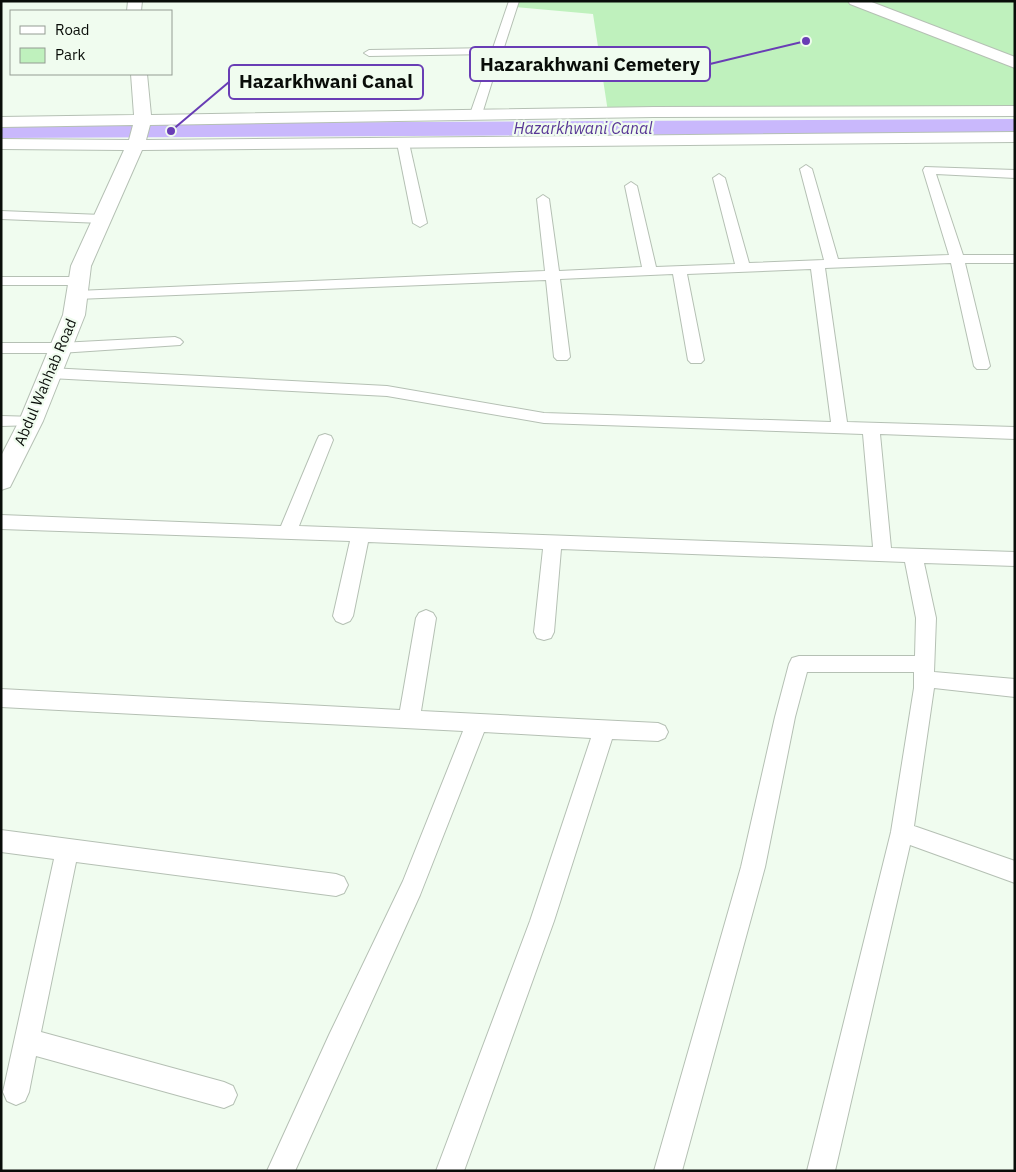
<svg xmlns="http://www.w3.org/2000/svg" width="1016" height="1172" font-family="'IBM Plex Sans',sans-serif">
  <style>
    .green { fill: #bff1bd }
    .lines { fill: none; stroke-linecap: round; stroke-linejoin: round }
    .canal { fill: #c9b8fc; fill-rule: evenodd }
    .service-casing { stroke: #b5c0b4; stroke-width: 2 }
    .minor-casing { stroke: #b5c0b4; stroke-width: 2 }
    .tertiary-casing { stroke: #b5c0b4; stroke-width: 2 }
    .service { fill: #fff; fill-rule: evenodd }
    .minor { fill: #fff; fill-rule: evenodd }
    .tertiary { fill: #fff; fill-rule: evenodd }
    .labels { text-anchor: middle; dominant-baseline: central; stroke-width: 4.5; stroke-linejoin: round; paint-order: stroke }
    .far-street-label { font-size: 15px; fill: #090d09; stroke: #f0fcef }
    .far-water-label { font-size: 16px; font-style: italic; fill: #583696; stroke: #f0fcef }
    .leader { fill: none; stroke: #693db5; stroke-width: 2 }
    .callout-dot { fill: #693db5; stroke: #f0fcef; stroke-width: 2 }
    .callout { fill: #f0fcef; stroke: #693db5; stroke-width: 2 }
    .callout-label { font-size: 19px; text-anchor: middle; font-weight: bold; fill: #090d09 }
  </style>
  <rect width="100%" height="100%" fill="#f0fcef"/>
  <path class="green" d="M519,1H1015V112H608L593,14L515,7Z"/>
  <g class="lines">
    <path class="canal" d="M1015,119V133L1,138V124Z"/>
    <g class="service-casing">
      <g id="service">
        <path d="M509,1H519L498,66L601,65L606,68L605,70L495,72L482,114L476,117L470,114L491,54L369,56L364,53L369,50L493,48Z"/>
        <path d="M403,139L409,143L427,223L420,227L413,223L397,143Z"/>
        <path d="M806,165L812,169L838,259L949,255L923,170L925,167L1015,170V178L936,174L963,255H1015V263H965L990,366L987,369H977L974,366L951,263L825,268L847,422L1015,427V439L880,434L891,548L1015,552V566L924,563L936,618L934,672L1015,679V697L934,688L914,826L1015,861V883L910,845L835,1171H807L891,832L914,688V672H807L795,717L765,867L682,1171H654L741,867L775,717L789,664L792,658L799,656H915L916,618L905,562L561,549L554,632L551,638L544,640L537,638L534,632L543,549L368,542L353,616L350,621L343,624L336,621L333,616L350,541L1,529V515L281,526L317,440L319,436L325,434L331,436L333,440L299,526L873,547L863,434L544,423L387,396L50,378L45,377L42,373L45,369L50,368L387,386L544,413L831,422L811,269L687,274L704,360L701,363H691L688,360L673,274L560,279L570,357L567,360H557L554,357L546,280L77,299L72,298L70,295L72,292L77,291L545,271L537,199L543,195L549,199L559,271L642,267L625,186L631,182L637,186L656,267L735,264L713,178L719,174L725,178L749,263L824,260L800,169Z"/>
        <path d="M1,211L102,215L109,219L102,223L1,219Z"/>
        <path d="M1,277H79L86,281L79,285H1Z"/>
        <path d="M175,337L180,339L183,342L180,345L60,353H1V343H60Z"/>
        <path d="M1,416L37,417L39,421L37,425L1,426Z"/>
        <path d="M426,610L433,613L436,618L421,711L658,723L665,726L668,732L665,738L658,741L612,739L554,921L464,1171H436L530,921L591,738L484,732L420,895L295,1171H267L329,1035L403,881L463,731L1,707V689L400,710L416,618L419,613Z"/>
        <path d="M1,830L336,874L344,877L348,885L344,893L336,896L76,862L41,1032L224,1082L233,1086L237,1095L233,1104L224,1108L36,1056L29,1092L25,1101L16,1105L7,1101L3,1092L54,859L1,852Z"/>
      </g>
    </g>
    <g class="minor-casing">
      <g id="minor">
        <path d="M128,1H142L141,11H127Z"/>
        <path d="M131,74H147L151,115L654,107L1015,106V116L654,117L150,125L146,140L1015,132V142L142,150L91,266L85,315L43,421L10,487L1,490V456L19,421L63,315L71,266L124,150L1,149V139L129,140L133,125L1,127V117L134,115Z"/>
      </g>
    </g>
    <g class="tertiary-casing">
      <path id="tertiary" d="M848,1H869L1015,57V68L850,4Z"/>
    </g>
    <use href="#service" class="service"/>
    <use href="#minor" class="minor"/>
    <use href="#tertiary" class="tertiary"/>
  </g>
  <g class="labels">
    <g class="far-street-label">
      <text transform="translate(45 382) rotate(-67)">Abdul Wahhab Road</text>
    </g>
    <g class="far-water-label">
      <text x="583" y="128">Hazarkhwani Canal</text>
    </g>
  </g>
  <path class="leader" d="M806 41L710 64M171 131L229 82"/>
  <g class="callout-dot">
    <circle cx="806" cy="41" r="5"/>
    <circle cx="171" cy="131" r="5"/>
  </g>
  <g class="callout">
    <rect x="470" y="47" width="240" height="34" rx="5"/>
    <rect x="229" y="65" width="194" height="34" rx="5"/>
  </g>
  <g class="callout-label">
    <text x="590" y="71">Hazarakhwani Cemetery</text>
    <text x="326" y="88">Hazarkhwani Canal</text>
  </g>
  <rect width="1016" height="1172" fill="none" stroke="#090d09" stroke-width="5"/>
  <rect x="10" y="10" width="162" height="65" fill="#f0fcef" stroke="#949c93"/>
  <rect x="20" y="26" width="25" height="8" fill="#ffffff" stroke="#949c93"/>
  <text x="55" y="35" font-size="15" fill="#090d09">Road</text>
  <rect x="20" y="48" width="25" height="15" fill="#bff1bd" stroke="#949c93"/>
  <text x="55" y="60" font-size="15" fill="#090d09">Park</text>
</svg>
